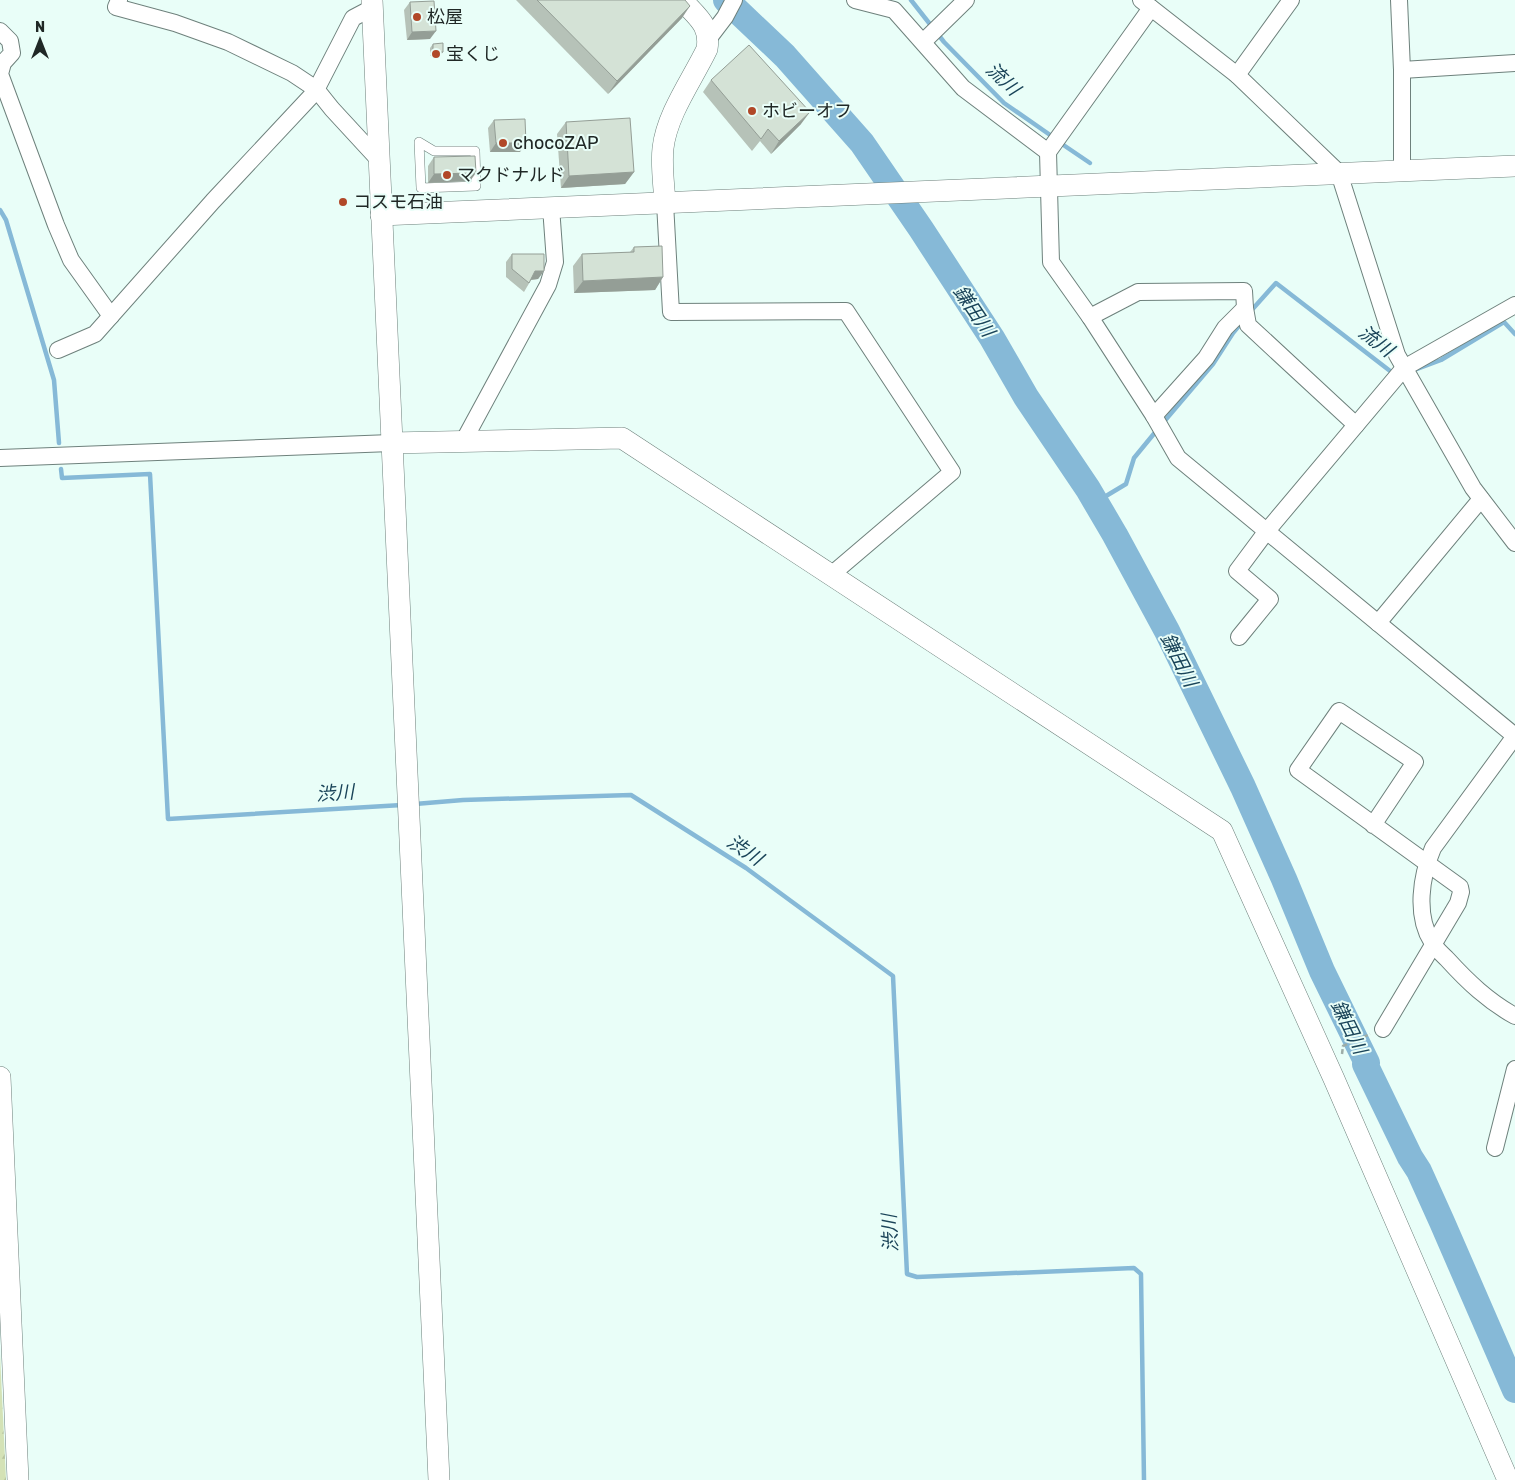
<svg xmlns="http://www.w3.org/2000/svg" width="1515" height="1480" font-family="Rubik,'Noto Sans JP',sans-serif">
  <style>
    .forest { fill: url(#forest-firs) }
    .lines { fill: none; stroke-linecap: round; stroke-linejoin: round }
    .stream { stroke: #86b9d7; stroke-width: 4.5 }
    .river { stroke: #86b9d7; stroke-width: 26 }
    .service-casing { stroke: #6e817c; stroke-width: 10 }
    .minor-casing { stroke: #6e817c; stroke-width: 18 }
    .tertiary-casing { stroke: #6e817c; stroke-width: 22 }
    .path { stroke: #9dada8; stroke-width: 2.5; stroke-dasharray: 5 2.5; stroke-linecap: butt }
    .service { stroke: #fff; stroke-width: 9 }
    .minor { stroke: #fff; stroke-width: 16 }
    .tertiary { stroke: #fff; stroke-width: 21 }
    .wall { fill: #b6c2b8 }
    .shaded-wall { fill: #949e96 }
    .building { fill: #d4e2d6; stroke: #949e96 }
    .poi-dot { fill: #b14828; stroke: #e9fef8; stroke-width: 2 }
    .labels { text-anchor: middle; dominant-baseline: central; stroke-width: 4; stroke-linejoin: round; paint-order: stroke }
    .poi-label { font-size: 18px; fill: #202826; stroke: #e9fef8; text-anchor: start }
    .water-label { font-size: 19px; font-style: italic; fill: #1a4459; stroke: #e9fef8 }
  </style>
  <defs>
    <pattern id="forest-firs" width="22" height="20" patternUnits="userSpaceOnUse" patternTransform="scale(1.25)"><rect width="22" height="20" fill="#d4e2b6"/><path d="M5 1l3.5 6h-7zM16 11l3.5 6h-7z" fill="#b6c29c"/></pattern>
  </defs>
  <rect width="100%" height="100%" fill="#e9fef8"/>
  <path class="forest" d="M0,1354L6,1480H0Z"/>
  <g class="lines">
    <g class="stream">
      <path d="M911,0L944,42L1004,103L1053,137"/>
      <path d="M1059,142L1090,163"/>
      <path d="M0,210L6,220L54,380L59,443"/>
      <path d="M1250,312L1276,283L1394,374"/>
      <path d="M1417,369L1441,360L1504,322L1515,334"/>
      <path d="M1162,424L1213,364L1233,333L1242,322"/>
      <path d="M61,469L62,478L150,474L168,819L402,805"/>
      <path d="M1096,502L1126,484L1134,458L1157,430"/>
      <path d="M415,804L463,800L631,795L746,868L893,976L907,1274L917,1277L1134,1268L1141,1274L1144,1480"/>
    </g>
    <path class="river" d="M726,0L785,56L862,143L921,229L992,338L1026,397L1088,489L1115,535L1167,631L1243,787L1284,879L1322,971L1367,1063L1365,1064L1410,1157L1419,1171L1442,1222L1515,1390"/>
    <g class="service-casing">
      <path id="service" d="M419,142L434,151H475L476,186L421,188Z"/>
    </g>
    <g class="minor-casing">
      <g id="minor">
        <path d="M119,0L116,7L175,23L228,42L292,73L316,89L332,109L379,160"/>
        <path d="M855,0L894,10L963,88L1048,152"/>
        <path d="M1141,0L1237,75L1339,173L1397,355L1473,488L1515,543"/>
        <path d="M1399,0L1402,70L1515,63"/>
        <path d="M1151,8L1048,152L1051,262L1090,317L1154,416L1178,458L1515,736"/>
        <path d="M0,31L10,41L12,53L3,63L0,74L56,225L71,260L111,316"/>
        <path d="M709,38L725,17L734,0"/>
        <path d="M923,42L966,0"/>
        <path d="M1402,70V171"/>
        <path d="M1237,75L1291,0"/>
        <path d="M665,203L671,312L846,311L952,472L831,575"/>
        <path d="M1090,317L1138,292L1244,291L1245,308L1248,325L1356,425"/>
        <path d="M58,350L95,334L213,201L315,92L353,18L372,8"/>
        <path d="M1154,416L1206,358L1225,328L1245,308"/>
        <path d="M463,442L548,285L555,262L551,207"/>
        <path d="M0,458L391,443"/>
        <path d="M1378,623L1481,499"/>
        <path d="M1239,637L1270,599L1237,571L1266,532L1404,368L1515,305"/>
        <path d="M1515,736L1433,848C1421,876 1415,915 1432,942C1435,948 1442,954 1447,959C1468,982 1488,1001 1515,1016"/>
        <path d="M1373,825L1415,762L1339,711L1298,770L1460,887L1461,892L1458,903L1383,1029"/>
        <path d="M1495,1148L1515,1069"/>
      </g>
    </g>
    <g class="tertiary-casing">
      <g id="tertiary">
        <path d="M372,0L439,1480"/>
        <path d="M665,203C664,185 661,166 663,148C667,114 692,80 707,49C711,25 697,17 682,0"/>
        <path d="M381,215L1515,166"/>
        <path d="M391,443L622,438L1222,831L1334,1079L1508,1480"/>
        <path d="M0,1077L18,1480"/>
      </g>
    </g>
    <path class="path" d="M1342,1054L1343,1046L1370,1034"/>
    <use href="#service" class="service"/>
    <use href="#minor" class="minor"/>
    <use href="#tertiary" class="tertiary"/>
  </g>
  <g class="wall">
    <path d="M516,0H685L682,18L608,94Z"/>
    <path d="M410,2L430,39L407,40L404,10Z"/>
    <path d="M433,44L440,56H430V48Z"/>
    <path d="M711,80L801,124L771,154L760,141L752,151L703,92Z"/>
    <path d="M494,120L520,152H490L488,128Z"/>
    <path d="M566,122L634,172L625,184L561,188L557,134Z"/>
    <path d="M434,157L470,181L428,183V166Z"/>
    <path d="M634,247L663,277L655,290L574,293L573,266L582,254L630,252Z"/>
    <path d="M512,254L544,271L538,279L531,280L524,292L506,277V262Z"/>
  </g>
  <g class="shaded-wall">
    <path d="M690,6L682,18L608,94L617,81Z"/>
    <path d="M436,31L430,39L407,40L412,32Z"/>
    <path d="M433,52H443L440,56H430Z"/>
    <path d="M810,112L801,124L771,154L779,141Z"/>
    <path d="M496,143H526L520,152H490Z"/>
    <path d="M634,172L625,184L561,188L569,176Z"/>
    <path d="M476,173L470,181L428,183L434,174Z"/>
    <path d="M535,271H544L538,279L529,280Z"/>
    <path d="M663,277L655,290L574,293L583,281Z"/>
  </g>
  <g class="building">
    <path d="M537,0H685L690,6L617,81Z"/>
    <path d="M434,1L436,31L412,32L410,2Z"/>
    <path d="M443,43V52H433V44Z"/>
    <path d="M749,45L810,112L779,141L768,129L761,139L711,80Z"/>
    <path d="M630,118L634,172L569,176L566,122Z"/>
    <path d="M525,119L526,143H496L494,120Z"/>
    <path d="M475,156L476,173L434,174V157Z"/>
    <path d="M662,246L663,277L583,281L582,254L634,252V247Z"/>
    <path d="M512,254H544V271H535L529,283L512,269Z"/>
  </g>
  <g class="poi-dot">
    <circle cx="417" cy="17" r="5"/>
    <circle cx="436" cy="54" r="5"/>
    <circle cx="752" cy="111" r="5"/>
    <circle cx="503" cy="143" r="5"/>
    <circle cx="447" cy="175" r="5"/>
    <circle cx="343" cy="202" r="5"/>
  </g>
  <g class="labels">
    <g class="poi-label">
      <text x="427" y="17">松屋</text>
      <text x="446" y="54">宝くじ</text>
      <text x="762" y="111">ホビーオフ</text>
      <text x="513" y="143">chocoZAP</text>
      <text x="457" y="175">マクドナルド</text>
      <text x="353" y="202">コスモ石油</text>
    </g>
    <g class="water-label">
      <text transform="translate(1003 79) rotate(43)">流川</text>
      <text transform="translate(974 311) rotate(56)">鎌田川</text>
      <text transform="translate(1376 341) rotate(37)">流川</text>
      <text transform="translate(1179 660) rotate(63)">鎌田川</text>
      <text transform="translate(335 793) rotate(-4)">渋川</text>
      <text transform="translate(745 850) rotate(34)">渋川</text>
      <text transform="translate(1349 1027) rotate(64)">鎌田川</text>
      <text transform="translate(890 1233) rotate(-93)">渋川</text>
    </g>
  </g>
  <g transform="translate(40 40)" stroke="#e9fef8" stroke-width="4" paint-order="stroke">
  <path d="M0-4L9 19L0 12L-9 19Z" fill="#202826"/>
  <text y="-8" font-size="14" font-weight="bold" text-anchor="middle" fill="#202826">N</text>
  </g>
</svg>
